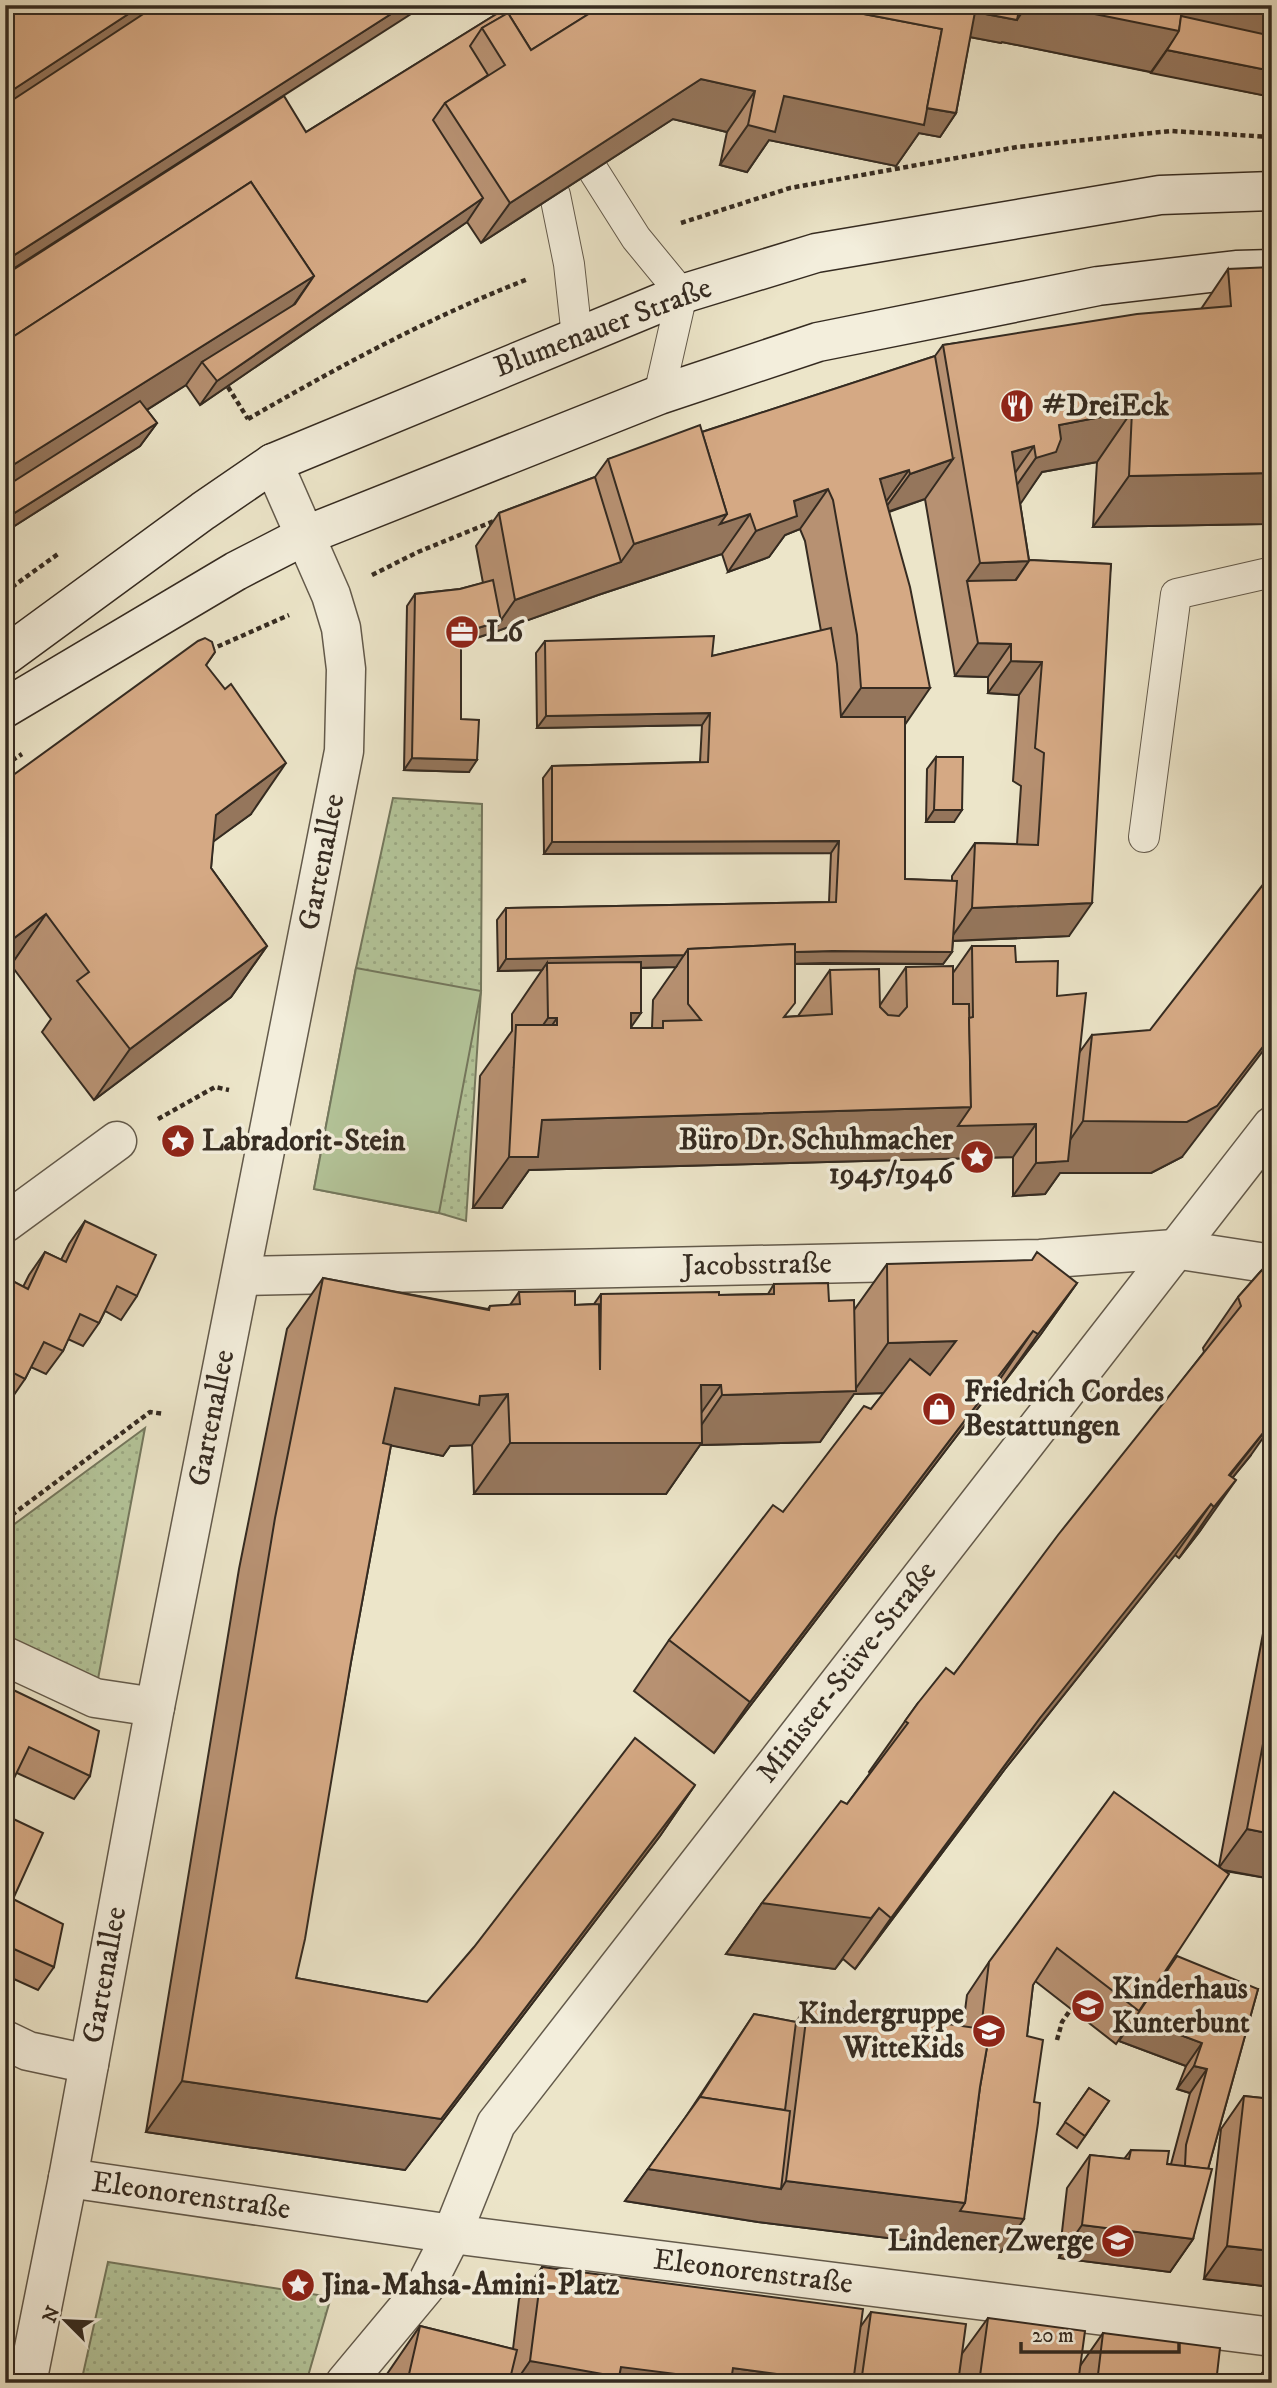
<svg xmlns="http://www.w3.org/2000/svg" width="1277" height="2388" font-family="'IM FELL DW Pica',serif">
  <style>
    .park { fill: url(#park-dots); stroke: #74785e; stroke-width: 2 }
    .garden { fill: #b4c59a; stroke: #74785e; stroke-width: 2 }
    .lines { fill: none; stroke-linecap: round; stroke-linejoin: round }
    .lane-casing { stroke: #635a4b; stroke-width: 32 }
    .street-casing { stroke: #635a4b; stroke-width: 41 }
    .secondary-casing { stroke: #352b21; stroke-width: 41 }
    .path { stroke: #352b21; stroke-width: 4.5; stroke-dasharray: 5 3.5; stroke-linecap: butt }
    .lane { stroke: #f3eedc; stroke-width: 30 }
    .street { stroke: #f3eedc; stroke-width: 38 }
    .secondary { stroke: #f3eedc; stroke-width: 38 }
    .wall { fill: #b79172; stroke: #352b21; stroke-width: 2; fill-rule: evenodd }
    .shaded-wall { fill: #95765c; stroke: #352b21; stroke-width: 2 }
    .building { fill: #d5a984; stroke: #352b21; stroke-width: 2 }
    .labels { text-anchor: middle; dominant-baseline: central; stroke-width: 7; stroke-linejoin: round; paint-order: stroke }
    .street-label { font-size: 30px; fill: #352b21; stroke: #f3eedc }
    .poi-label { font-size: 30px; font-weight: bold; fill: #352b21; stroke: #f3eedc; text-anchor: start }
  </style>
  <defs>
    <pattern id="park-dots" width="8" height="8" patternUnits="userSpaceOnUse" patternTransform="scale(1.75)"><rect width="8" height="8" fill="#b4c59a"/><path d="M2 2h.1M6 6h.1" fill="none" stroke="#9ba984" stroke-width="1.8" stroke-linecap="round"/></pattern>
  </defs>
  <rect width="100%" height="100%" fill="#ece5c9"/>
  <filter id="stains"><feTurbulence type="fractalNoise" baseFrequency=".00286" numOctaves="4"/><feColorMatrix values="0 0 0 0 .2 0 0 0 0 .09 0 0 0 0 .02 0 0 0 .5 -.17"/></filter>
  <radialGradient id="worn" r=".72"><stop offset=".6" stop-color="#630" stop-opacity="0"/><stop offset="1" stop-color="#630" stop-opacity=".3"/></radialGradient>
  <g class="park">
    <path d="M393,798L482,804L481,991L466,1221L439,1213L314,1189L356,968Z"/>
    <path d="M145,1428L98,1679L5,1636V1531Z"/>
    <path d="M108,2262L331,2297L306,2383H81Z"/>
  </g>
  <path class="garden" d="M356,968L481,991L439,1213L314,1189Z"/>
  <g class="lines">
    <g class="lane-casing">
      <g id="lane">
        <path d="M593,170L636,238L682,294L659,395"/>
        <path d="M555,195L569,264L577,337"/>
        <path d="M1144,837L1176,594L1272,572"/>
      </g>
    </g>
    <g class="street-casing">
      <g id="street">
        <path d="M5,1223L117,1141"/>
        <path d="M241,1276L1040,1259L1174,1249L1272,1264"/>
        <path d="M5,1656L95,1698L155,1707"/>
        <path d="M5,2040L28,2051L89,2064"/>
        <path d="M68,2178L452,2234L1272,2337"/>
        <path d="M27,2383L68,2178L155,1707L344,751L346,669L341,628L331,595L273,463"/>
        <path d="M345,2383L425,2287L452,2234L496,2124L1272,1126"/>
      </g>
    </g>
    <g class="secondary-casing">
      <g id="secondary">
        <path d="M5,656L203,511L273,463L682,294L816,253L1160,195L1272,191"/>
        <path d="M5,708L236,571L304,536L659,395L818,342L1098,286L1236,270L1272,269"/>
      </g>
    </g>
    <g class="path">
      <path d="M681,223L790,188L1017,147L1171,131L1272,137"/>
      <path d="M228,387L248,419"/>
      <path d="M248,419C338,367 430,317 528,279"/>
      <path d="M372,575L418,552L499,519"/>
      <path d="M5,592L58,554"/>
      <path d="M210,650L289,615"/>
      <path d="M5,765L22,754"/>
      <path d="M158,1119L215,1087L229,1090"/>
      <path d="M5,1520L150,1412L164,1414"/>
      <path d="M1057,2040L1062,2022L1071,2009"/>
    </g>
    <use href="#lane" class="lane"/>
    <use href="#street" class="street"/>
    <use href="#secondary" class="secondary"/>
  </g>
  <g class="wall">
    <path d="M511,5H1272V97L1002,42L1001,43L970,37L956,113L940,137L919,133L896,166L769,140L747,172L720,165L727,132L673,119L481,243L467,222L200,405L186,385L147,410L157,423L140,446L5,532V275L306,132Z"/>
    <path d="M1228,269L1264,524L1093,527L1097,462L1042,472L1020,503L1029,560L1111,564L1069,936L953,941L952,952L943,964H795L785,1017L798,1016L830,970L880,1005L906,967L953,973L972,946L1016,962L1057,996L1079,1053L1092,1035L1182,1157L1151,1173H1060L1045,1194L1013,1196V1157L529,1170L502,1208H473L480,1076L512,1031V1014L542,970L498,971L497,920L506,908L829,902L831,853L544,854L543,778L552,766L700,762L702,725L537,728L536,653L545,641L712,656L821,631L805,541L800,529L785,535L769,557L728,572L722,554L598,595L492,633L461,643V719L469,772L404,770L407,606L415,594L460,589L483,583L476,546L499,513L595,477L608,459L702,432L935,356L943,345L1201,309ZM925,499L955,676L988,677V693L1019,695L1013,781L1021,786L1017,844L975,843L952,876V881L905,879V724L889,512ZM676,967L653,1000L652,1028H631L641,968Z"/>
    <path d="M215,652L206,665L251,814L213,841L211,868L267,946L231,997L94,1100L42,1032L51,1019L11,965L5,781Z"/>
    <path d="M936,757L954,822H926L927,769Z"/>
    <path d="M85,1221L137,1296L121,1320L105,1311L99,1323L83,1346L68,1339L63,1351L46,1374L31,1367L25,1379L9,1402L5,1400V1284L9,1279L23,1287L29,1275L45,1252L61,1260L69,1244Z"/>
    <path d="M887,1264L1077,1283L1041,1334L1002,1385L998,1382L714,1753L634,1691L669,1640L783,1512L871,1409L884,1393L854,1394L820,1442L700,1445L666,1494H474L472,1445L450,1446L443,1456L391,1445L351,1662L296,1978L427,2002L695,1785L660,1836L405,2170L146,2132L239,1569L287,1329L323,1278L488,1309L490,1306L510,1305L519,1292L575,1305L594,1304L601,1294L719,1295L768,1294L774,1284L854,1310Z"/>
    <path d="M1261,1271L1251,1455L1233,1477L1200,1531L1179,1558L1175,1555L1005,1769L855,1969L843,1959L835,1969L726,1954L762,1903L847,1804L870,1773L869,1772L918,1703L954,1674L1204,1352L1203,1348L1238,1297Z"/>
    <path d="M1272,1586V1879L1225,1871L1152,1992L1258,1989L1208,2169L1193,2239L1170,2272L1059,2258L1067,2188L1090,2155L1124,2159L1131,2150L1167,2164H1171L1190,2093L1177,2089L1186,2066L1119,2041L1125,2031L1116,2044L1035,1981L1033,1985L1001,2252L758,2222L625,2201L685,2118L754,2014L796,2022L808,2004L963,2026L967,1995L989,1962L1219,1866Z"/>
    <path d="M5,1686L90,1776L74,1799L17,1773Z"/>
    <path d="M5,1815L13,1899L54,1967L38,1990L5,1975Z"/>
    <path d="M1089,2088L1109,2101L1077,2148L1057,2134Z"/>
    <path d="M1244,2096L1272,2099V2287L1204,2279L1221,2129Z"/>
    <path d="M542,2267L861,2326L871,2312L961,2355L988,2318L1080,2366L1103,2333L1216,2383H383L385,2377L420,2326L513,2349L519,2299Z"/>
    <path d="M1272,2359V2383H1255Z"/>
  </g>
  <g class="shaded-wall">
    <path d="M142,5H175L5,117V95Z"/>
    <path d="M405,5H425L5,274V261Z"/>
    <path d="M1027,5H1224L1272,16V63L1173,41L1151,72L1002,42L1001,43L959,35L975,12L1017,20Z"/>
    <path d="M1167,50L1272,71V97L1151,73Z"/>
    <path d="M701,79L755,91L727,132L673,119L481,243L510,203Z"/>
    <path d="M784,96L919,107L956,113L940,137L919,133L896,166L769,140L747,172L720,165L748,125Z"/>
    <path d="M483,198L467,222L200,405L217,381Z"/>
    <path d="M314,276L278,327L202,362L186,385L5,499V470Z"/>
    <path d="M1132,411L1097,462L1042,472L1021,503L1000,509L1059,425Z"/>
    <path d="M157,423L140,446L5,532V519Z"/>
    <path d="M1034,446L998,497L1012,452Z"/>
    <path d="M953,459L925,499L881,514L910,474Z"/>
    <path d="M909,470L880,510V479Z"/>
    <path d="M1272,473V513L1264,524L1093,527L1129,476Z"/>
    <path d="M828,489L800,529L785,535L769,557L728,572L756,531L794,501Z"/>
    <path d="M727,514H750L722,554L598,595L492,633L515,600L621,562L634,544Z"/>
    <path d="M1029,561L993,612L967,581L980,563Z"/>
    <path d="M501,621L492,633L453,645L461,633Z"/>
    <path d="M978,643L1011,644L988,677L955,676Z"/>
    <path d="M1011,661L1042,662L1019,695L988,693Z"/>
    <path d="M861,688H930L902,729H832Z"/>
    <path d="M710,713L702,725L537,728L546,716Z"/>
    <path d="M412,758L477,760L469,772L404,770Z"/>
    <path d="M286,763L251,814L180,866L216,815Z"/>
    <path d="M934,810H962L954,822H926Z"/>
    <path d="M839,841L831,853L544,854L552,842Z"/>
    <path d="M1092,903L1069,936L949,941L972,908Z"/>
    <path d="M46,914L11,965L5,969V945Z"/>
    <path d="M267,946L231,997L94,1100L130,1049Z"/>
    <path d="M832,951L952,952L943,964L824,963L688,967V955Z"/>
    <path d="M684,955L676,967L547,970V963L542,970L498,971L506,959Z"/>
    <path d="M631,1013H641L605,1064Z"/>
    <path d="M548,1018H557L522,1069L514,1067Z"/>
    <path d="M1272,1035V1039L1182,1157L1151,1173H1060L1045,1194L1013,1196L1036,1163L1055,1162L1083,1121Z"/>
    <path d="M971,1107L1036,1124L1013,1157L529,1170L502,1208H473L509,1157L542,1120Z"/>
    <path d="M1077,1283L1041,1334L1002,1385L1038,1334Z"/>
    <path d="M1033,1331L998,1382L714,1753L750,1702Z"/>
    <path d="M956,1341L920,1392L854,1394L820,1442L700,1445L666,1494H474L510,1443H689L722,1395L854,1391L888,1343Z"/>
    <path d="M701,1385H721L685,1436Z"/>
    <path d="M395,1388L480,1396L508,1394L472,1445L450,1446L443,1456L359,1439Z"/>
    <path d="M1272,1422V1425L1251,1455L1211,1504L1175,1555L1005,1769L855,1969L891,1918L1040,1718Z"/>
    <path d="M1236,1480L1200,1531L1179,1558L1214,1507Z"/>
    <path d="M695,1785L660,1836L405,2170L146,2132L182,2081L441,2119Z"/>
    <path d="M1247,1829L1272,1834V1879L1218,1869Z"/>
    <path d="M762,1903L879,1908L835,1969L726,1954Z"/>
    <path d="M1135,2018L1202,2043L1186,2066L1119,2041Z"/>
    <path d="M1194,2066L1207,2069L1190,2093L1177,2089Z"/>
    <path d="M648,2169L781,2189L786,2181L965,2203L1024,2219L1001,2252L758,2222L625,2201Z"/>
    <path d="M1082,2225L1193,2239L1170,2272L1059,2258Z"/>
    <path d="M1227,2246L1272,2251V2287L1204,2279Z"/>
    <path d="M530,2361L621,2367L733,2368L844,2383H515Z"/>
  </g>
  <g class="building">
    <path d="M5,5H142L5,95Z"/>
    <path d="M157,5H405L5,261V105Z"/>
    <path d="M511,5H603L531,50L508,13L482,28L470,46L488,75L445,103L433,120L483,198L217,381L202,362L295,304L314,276L251,182L5,342V275L284,96L306,132Z"/>
    <path d="M603,5H817L942,29L924,125L784,96L775,132L748,125L755,91L701,79L510,203L445,103L505,65L482,28L508,13L531,50Z"/>
    <path d="M817,5H1020L1017,20L975,12L956,113L927,108L942,29Z"/>
    <path d="M1050,5H1183L1179,31Z"/>
    <path d="M1224,5H1272V16Z"/>
    <path d="M1181,16L1272,36V71L1167,50L1179,31Z"/>
    <path d="M251,182L314,276L5,470V342Z"/>
    <path d="M1272,267V473L1129,476L1132,411L1059,425L1061,439L1056,452L1036,458L1034,446L1012,452L1029,561L980,563L943,345L1137,314L1231,306L1228,269Z"/>
    <path d="M935,356L953,459L910,474L909,470L880,479L910,587L930,688H861L857,635L833,500L828,489L794,501L797,516L756,531L750,514L720,524L727,514L702,432Z"/>
    <path d="M140,401L157,423L5,519V487Z"/>
    <path d="M700,425L727,514L634,544L608,459Z"/>
    <path d="M595,477L621,562L515,600L499,513Z"/>
    <path d="M1029,560L1111,564L1092,903L972,908L975,843L1038,845L1044,753L1035,748L1042,662L1011,661V644L978,643L967,581L1016,580L1029,561Z"/>
    <path d="M493,580L501,621L461,633V719L479,720L477,760L412,758L415,594L460,589Z"/>
    <path d="M831,628L837,664L841,717H905V879L957,881L952,952L832,951L795,952V944L688,949L684,955L506,959V908L836,902L839,841L552,842V766L708,762L710,713L546,716L545,641L714,636L712,656Z"/>
    <path d="M205,638L212,642L215,652L206,665L225,689L231,684L286,763L216,815L211,868L267,946L130,1049L77,981L89,972L46,914L5,945V781L198,641Z"/>
    <path d="M936,757H963L962,810H934Z"/>
    <path d="M1272,873V1035L1217,1106L1187,1122L1083,1121L1092,1035L1150,1030Z"/>
    <path d="M795,944V1003L784,1017L832,1014L830,970L879,969L880,1007L888,1015L899,1016L907,1007L906,967L953,966V1004H969L971,1107L542,1120L538,1157H509L516,1025H557V1018H548L547,963L641,962V1013H631V1028H663V1021L701,1020L688,1004V949Z"/>
    <path d="M972,946H1015L1016,962L1058,961L1057,996L1086,993L1068,1161L1036,1163V1124L958,1126L971,1107L969,1018L973,1017Z"/>
    <path d="M85,1221L156,1255L137,1296L117,1286L99,1323L80,1314L63,1351L44,1342L25,1379L6,1369L5,1371V1286L9,1279L28,1289L45,1252L66,1262Z"/>
    <path d="M1037,1252L1077,1283L1038,1334L1033,1331L750,1702L669,1640L773,1505L783,1512L864,1406L871,1409L910,1359L930,1375L956,1341L888,1343L887,1264L1032,1260Z"/>
    <path d="M1272,1268V1422L1229,1475L1236,1480L1214,1507L1211,1504L1040,1718L891,1918L879,1908L871,1918L762,1903L841,1801L847,1804L908,1723L905,1721L918,1703L946,1668L954,1674L1058,1535L1241,1306L1238,1297L1261,1271Z"/>
    <path d="M323,1278L489,1310L490,1306L520,1304L519,1292L575,1291V1305L599,1304L600,1370L601,1294L719,1292V1295L774,1294V1284L828,1283L829,1301L854,1300L856,1391L722,1395L721,1385H701L702,1443H510L508,1394L480,1396L479,1405L395,1388L383,1443L391,1445L351,1662L305,1939L296,1978L427,2002L474,1947L635,1738L695,1785L441,2119L182,2081L275,1518Z"/>
    <path d="M5,1686L99,1731L90,1776L29,1747L5,1797Z"/>
    <path d="M1272,1696V1834L1247,1829Z"/>
    <path d="M1114,1792L1229,1874L1139,2011L1057,1948L1033,1985L1027,2036L1043,2040L1034,2102L1040,2103L1038,2123L1024,2219L960,2211L965,2203L980,2087L990,2030L981,2029L989,1962Z"/>
    <path d="M5,1815L43,1833L13,1899L63,1924L54,1967L5,1945Z"/>
    <path d="M1177,1956L1258,1989L1208,2169L1185,2166L1186,2145L1207,2069L1194,2066L1202,2043L1135,2018Z"/>
    <path d="M808,2004L990,2030L980,2087L965,2203L786,2181Z"/>
    <path d="M754,2014L796,2022L785,2110L700,2097L696,2103Z"/>
    <path d="M1089,2088L1109,2101L1085,2136L1065,2122Z"/>
    <path d="M1244,2096L1272,2099V2251L1227,2246Z"/>
    <path d="M700,2097L790,2111L781,2189L648,2169Z"/>
    <path d="M1131,2150L1169,2151L1167,2164L1212,2169L1193,2239L1082,2225L1090,2155L1129,2159Z"/>
    <path d="M542,2267L863,2309L853,2383H844L733,2368L731,2381L621,2367L619,2377L530,2361Z"/>
    <path d="M871,2312L966,2324L958,2383H861Z"/>
    <path d="M988,2318L1085,2331L1078,2383H979Z"/>
    <path d="M420,2326L517,2350L509,2383H407Z"/>
    <path d="M1103,2333L1220,2348L1216,2383H1097Z"/>
  </g>
  <defs>
    <g id="restaurant-disc" transform="scale(1.75)"><circle r="9.5" fill="#8f2418" stroke="#f3eedc"/><path d="M-5-6h1v4h1v-4h1v4h1v-4h1v5L-1.5 .5V6h-2V.5L-5-1ZM5-6V6H3V1.5H1.5Q1.5-4 5-6Z" fill="#fff"/></g>
    <g id="office-disc" transform="scale(1.75)"><circle r="9.5" fill="#8f2418" stroke="#f3eedc"/><path d="M-6-3h4V-5.5h4V-3h4V5H-6ZM-1-4.5V-3h2v-1.5ZM-6 0V1H6V0Z" fill="#fff"/></g>
    <g id="sight-disc" transform="scale(1.75)"><circle r="9.5" fill="#8f2418" stroke="#f3eedc"/><path d="M0-6L1.8-2.2L6-1.7L2.9 1.2L3.7 5.4L0 3.3L-3.7 5.4L-2.9 1.2L-6-1.7L-1.8-2.2Z" fill="#fff"/></g>
    <g id="shop-disc" transform="scale(1.75)"><circle r="9.5" fill="#8f2418" stroke="#f3eedc"/><path d="M-5-2.5h2.3a2.7 3.5 0 0 1 5.4 0H5L5.5 6h-11ZM-1.5-2.5h3a1.5 2.3 0 0 0-3 0Z" fill="#fff"/></g>
    <g id="school-disc" transform="scale(1.75)"><circle r="9.5" fill="#8f2418" stroke="#f3eedc"/><path d="M0-5L7-2L0 1L-7-2ZM-4 1L0 2.5L4 1V4Q0 6-4 4Z" fill="#fff"/></g>
  </defs>
  <g fill-rule="evenodd">
    <use href="#restaurant-disc" x="1017" y="406"/>
    <use href="#office-disc" x="462" y="632"/>
    <use href="#sight-disc" x="178" y="1141"/>
    <use href="#sight-disc" x="977" y="1157"/>
    <use href="#shop-disc" x="939" y="1409"/>
    <use href="#school-disc" x="1088" y="2006"/>
    <use href="#school-disc" x="989" y="2031"/>
    <use href="#school-disc" x="1118" y="2241"/>
    <use href="#sight-disc" x="298" y="2285"/>
  </g>
  <g class="labels">
    <g class="street-label">
      <text transform="translate(603 328) rotate(-21)">Blumenauer Straße</text>
      <text transform="translate(322 862) rotate(-79)">Gartenallee</text>
      <text transform="translate(757 1265) rotate(-1)">Jacobsstraße</text>
      <text transform="translate(212 1418) rotate(-79)">Gartenallee</text>
      <text transform="translate(847 1672) rotate(-52)">Minister-Stüve-Straße</text>
      <text transform="translate(105 1975) rotate(-80)">Gartenallee</text>
      <text transform="translate(191 2196) rotate(8)">Eleonorenstraße</text>
      <text transform="translate(753 2272) rotate(7)">Eleonorenstraße</text>
    </g>
    <g class="poi-label">
      <text x="1042" y="406">#DreiEck</text>
      <text x="486" y="632">L6</text>
      <text x="953" y="1140" text-anchor="end">Büro Dr. Schuhmacher<tspan x="953" dy="34">1945/1946</tspan></text>
      <text x="202" y="1141">Labradorit-Stein</text>
      <text x="964" y="1392">Friedrich Cordes<tspan x="964" dy="34">Bestattungen</tspan></text>
      <text x="1112" y="1989">Kinderhaus<tspan x="1112" dy="34">Kunterbunt</tspan></text>
      <text x="964" y="2014" text-anchor="end">Kindergruppe<tspan x="964" dy="34">WitteKids</tspan></text>
      <text x="1094" y="2241" text-anchor="end">Lindener Zwerge</text>
      <text x="322" y="2285">Jina-Mahsa-Amini-Platz</text>
    </g>
  </g>
  <rect width="1277" height="2388" fill="none" stroke="#ece5c9" stroke-width="28"/>
  <rect x="7" y="7" width="1263" height="2374" fill="none" stroke="#352b21" stroke-width="3.5"/>
  <rect x="14" y="14" width="1249" height="2360" fill="none" stroke="#352b21" stroke-width="2"/>
  <g transform="translate(66 2321) rotate(294)" stroke="#f3eedc" stroke-width="5" paint-order="stroke">
  <path d="M0-5L12 26L0 18L-12 26Z" fill="#352b21"/>
  <text y="-10" font-size="19" font-weight="bold" text-anchor="middle" fill="#352b21">N</text>
  </g>
  <path d="M1021 2342v10h158v-10" fill="none" stroke="#352b21" stroke-width="3.5"/>
  <text x="1032" y="2342" font-size="21" fill="#352b21" stroke="#f3eedc" stroke-width="5" paint-order="stroke">20 m</text>
  <rect width="100%" height="100%" filter="url(#stains)"/>
  <rect width="100%" height="100%" fill="url(#worn)"/>
</svg>
